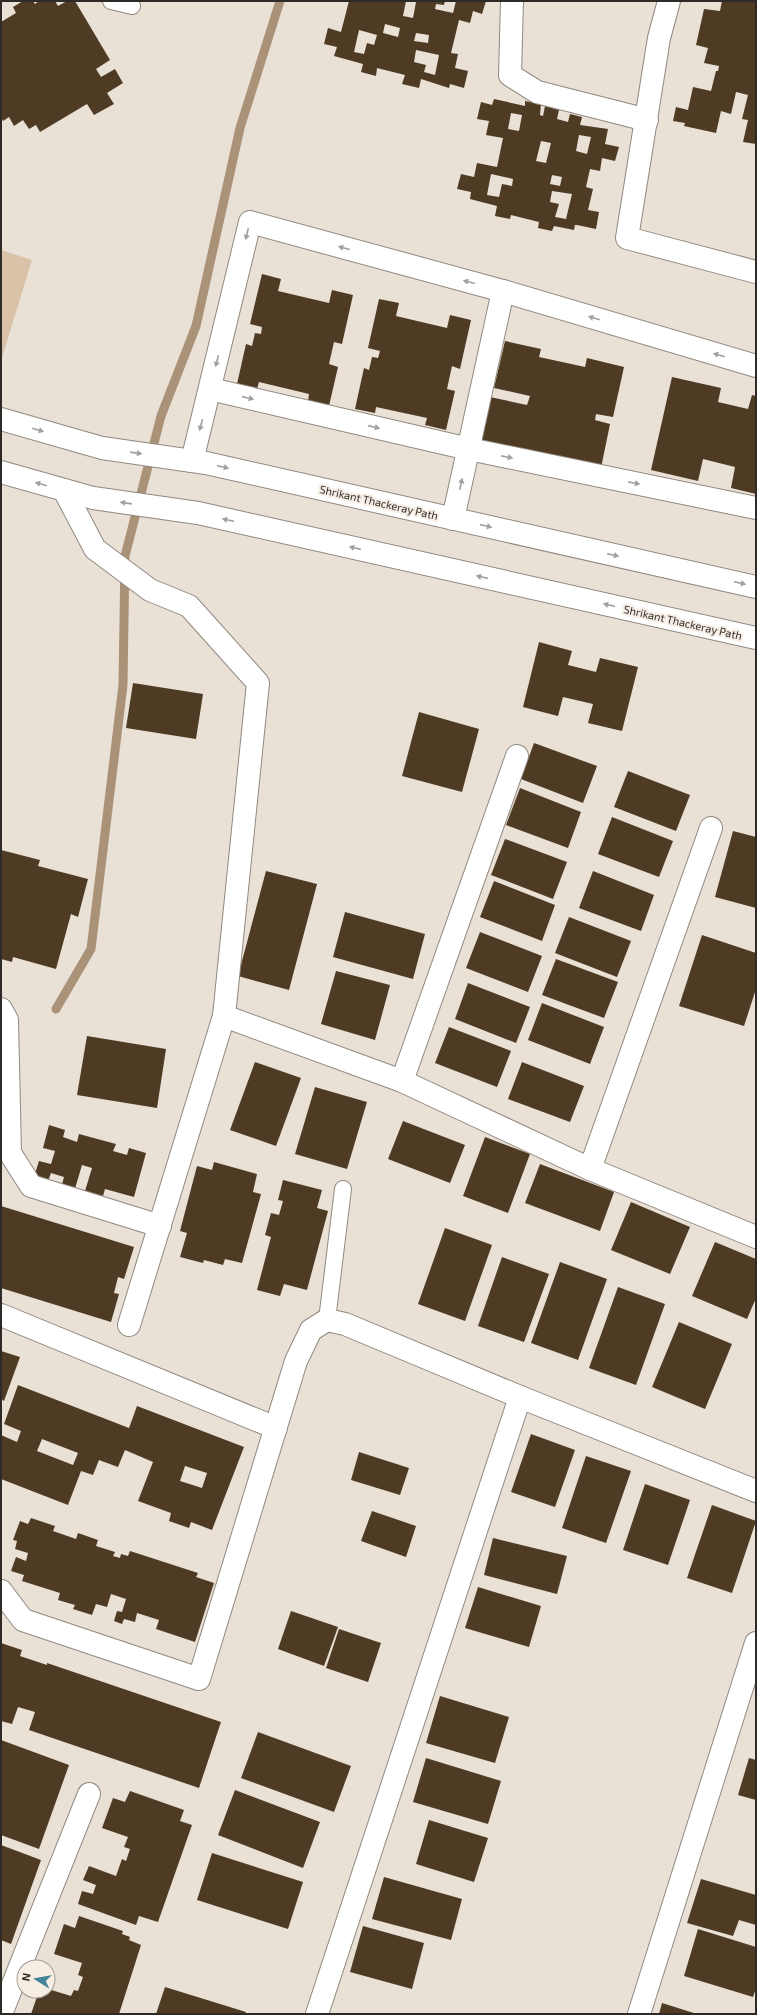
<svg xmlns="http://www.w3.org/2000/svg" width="757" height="2015" font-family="'Exo 2',sans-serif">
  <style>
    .green { fill: #dac2a9 }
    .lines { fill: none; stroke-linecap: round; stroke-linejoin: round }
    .stream { stroke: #aa9278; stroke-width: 9 }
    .building { fill: #4f3b23; fill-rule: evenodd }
    .service-casing { stroke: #918980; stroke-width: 18 }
    .minor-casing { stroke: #918980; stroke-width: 24 }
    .tertiary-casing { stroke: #918980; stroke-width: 24 }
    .service { stroke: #fff; stroke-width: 16 }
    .minor { stroke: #fff; stroke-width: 22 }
    .tertiary { stroke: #fff; stroke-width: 22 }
    .oneway { fill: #a1a09e }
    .labels { text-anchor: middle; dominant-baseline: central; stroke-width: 4; stroke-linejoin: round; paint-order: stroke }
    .street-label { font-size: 11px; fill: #2e2b27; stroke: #f6ede3 }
  </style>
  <rect width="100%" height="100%" fill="#e9e0d6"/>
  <path class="green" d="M1,250L32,260L1,361Z"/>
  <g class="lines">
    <path class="stream" d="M56,1009L91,949L123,685L125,556L161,416L196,326L240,128L280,1"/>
  </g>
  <g class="building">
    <path d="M23,1H33L35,4L39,1H55L58,6L67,1H75L110,60L96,69L101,77L115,69L123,83L107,93L114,104L94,115L87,104L40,132L36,125L29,129L23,120L14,126L9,117L3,121L1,117V22L16,13L13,7Z"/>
    <path d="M349,1H406L403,16L413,18L416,2L413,1H445L444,5L436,4L435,9L453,13L456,1H486L482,14L473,11L470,23L459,20L451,53L458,54L455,68L468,71L464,88L450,84L449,88L421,79L419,88L402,84L405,75L377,68L376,76L361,72L363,64L334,56L337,47L324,44L328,28L341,32ZM385,24L400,28L398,37L383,33ZM359,30L377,35L374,45L367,43L364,54L354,52ZM416,33L429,35L428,43L414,41ZM416,50L439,55L435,75L424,72L426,65L414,62Z"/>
    <path d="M722,1H756V144L743,142L748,120L742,119L748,95L736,92L731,114L721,111L716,133L684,126L685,123L673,121L676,107L688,110L693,87L711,91L716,71H718L719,66L704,63L708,48L696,45L704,9L720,11Z"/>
    <path d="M494,99L525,106V101L541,104L540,115L543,116L545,106L559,110L557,119L568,122L570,114L582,117L580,125L608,129L605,144L619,147L615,161L602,158L600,171L590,169L586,187L593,189L588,210L599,212L596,229L577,225H575L574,230L554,226L552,231L538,228L539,222L511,215L510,219L495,216L497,206L470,199L471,192L457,189L461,174L474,177L477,163L497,167L503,138L486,135L489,121L477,119L481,102L492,105ZM511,113L522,115L519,131L508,129ZM579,135L591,137L587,154L576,151ZM541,141L551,143L546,163L536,161ZM491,174L513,179L512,186L502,184L499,197L487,195ZM552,175L562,177L560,186L550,184ZM552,191L572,194L566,219L555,217L559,204L550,202Z"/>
    <path d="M262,274L281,279L278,291L329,303L332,290L353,295L342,344L334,342L329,364L338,367L329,406L308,401L309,394L259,382L257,389L237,384L246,344L252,346L255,333L261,334L262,327L250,324Z"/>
    <path d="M379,299L399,303L396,316L447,328L450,315L471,320L460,369L452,366L447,389L455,391L446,430L425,425L427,418L376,407L375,413L355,409L364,368L369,370L372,357L378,358L380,351L368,348Z"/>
    <path d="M505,341L541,349L539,357L585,367L587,358L624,367L613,417L596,414L595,420L610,424L601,468L481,442L490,397L527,405L530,396L494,388Z"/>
    <path d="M672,377L721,388L718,402L748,409L752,395L756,396V494L731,488L735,467L703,459L698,481L651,470Z"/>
    <path d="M539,642L572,651L568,665L596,672L600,658L638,667L622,731L588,723L593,704L563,697L558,716L523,707Z"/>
    <path d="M133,683L203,694L196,739L126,728Z"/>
    <path d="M419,712L479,729L462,792L402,776Z"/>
    <path d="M534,743L597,766L583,803L521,779Z"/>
    <path d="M628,771L690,795L676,831L614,807Z"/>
    <path d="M520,788L581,812L568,848L506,825Z"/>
    <path d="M612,817L673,841L659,877L598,854Z"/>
    <path d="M733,831L756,837V908L715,897Z"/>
    <path d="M505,839L567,862L553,899L491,875Z"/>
    <path d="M1,850L40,860L38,866L88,879L78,917L71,914L56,969L13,957L12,962L1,959Z"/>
    <path d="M266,871L317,884L289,990L238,976Z"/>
    <path d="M593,871L654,895L641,931L579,908Z"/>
    <path d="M494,881L555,905L542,941L480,917Z"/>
    <path d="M345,912L425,934L413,979L333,957Z"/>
    <path d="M569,917L631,941L617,977L555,953Z"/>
    <path d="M480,932L542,956L528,992L466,968Z"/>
    <path d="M702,935L756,953V989L744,1026L679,1006Z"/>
    <path d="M556,959L618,982L604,1018L542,995Z"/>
    <path d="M336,971L390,985L375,1040L321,1024Z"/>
    <path d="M468,983L530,1007L516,1043L455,1019Z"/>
    <path d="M542,1003L604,1027L590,1064L528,1040Z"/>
    <path d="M449,1027L511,1051L497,1087L435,1063Z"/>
    <path d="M87,1036L166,1049L157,1108L77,1095Z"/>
    <path d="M255,1062L301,1078L276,1146L230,1130Z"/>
    <path d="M522,1062L584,1086L570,1122L508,1099Z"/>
    <path d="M315,1087L367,1102L347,1169L295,1154Z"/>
    <path d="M403,1121L465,1145L450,1183L388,1159Z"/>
    <path d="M49,1125L65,1130L63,1137L77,1142L79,1134L116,1144L113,1151L127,1155L129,1148L146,1153L134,1197L105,1189L103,1196L85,1191L92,1168L82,1165L74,1192L61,1188L64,1177L51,1173L48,1181L34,1177L39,1161L51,1164L55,1151L43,1148Z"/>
    <path d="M485,1137L530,1154L508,1213L463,1196Z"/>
    <path d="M214,1162L257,1174L253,1192L261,1194L242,1263L225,1259L223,1265L204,1260L203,1263L180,1257L187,1233L180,1231L197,1166L212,1170Z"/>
    <path d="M540,1164L614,1192L600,1231L525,1203Z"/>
    <path d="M283,1180L322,1190L317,1208L328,1211L307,1290L284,1284L280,1296L257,1290L271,1237L265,1235L271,1213L279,1215L283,1201L278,1200Z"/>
    <path d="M631,1202L690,1227L670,1274L611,1250Z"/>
    <path d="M1,1206L134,1247L124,1279L118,1277L114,1293L119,1294L111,1322L1,1288Z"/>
    <path d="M445,1228L492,1245L465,1321L418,1304Z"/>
    <path d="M715,1242L756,1259V1298L747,1319L692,1296Z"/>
    <path d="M502,1257L549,1274L524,1342L478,1326Z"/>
    <path d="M560,1262L607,1279L578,1360L531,1343Z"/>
    <path d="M618,1287L665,1304L636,1385L589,1368Z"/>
    <path d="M679,1322L732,1344L705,1409L652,1387Z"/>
    <path d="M1,1351L20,1357L4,1401L1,1399Z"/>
    <path d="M18,1385L129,1428L137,1406L244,1447L212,1530L191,1522L189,1528L169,1521L171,1513L138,1501L153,1462L125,1450L118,1467L99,1460L93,1475L81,1471L68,1505L1,1479V1435L17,1442L21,1431L4,1424ZM42,1439L78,1453L73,1465L37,1451ZM185,1466L207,1473L202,1488L180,1481Z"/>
    <path d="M531,1434L575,1450L555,1507L511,1492Z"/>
    <path d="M359,1452L409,1468L400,1495L351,1480Z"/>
    <path d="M586,1456L631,1471L606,1543L562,1528Z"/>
    <path d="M645,1484L690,1500L668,1565L623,1550Z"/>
    <path d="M712,1505L756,1521L732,1593L687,1578Z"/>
    <path d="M372,1511L416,1526L406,1557L361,1541Z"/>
    <path d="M31,1518L55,1526L53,1531L76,1539L78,1533L98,1540L96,1546L115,1552L113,1556L120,1558L121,1554L128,1556L130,1551L198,1573L196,1577L214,1583L195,1642L156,1629L159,1620L137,1613L135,1622L124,1619L122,1624L114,1621L117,1611L122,1612L126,1599L111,1594L107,1607L96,1604L92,1615L73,1609L75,1605L58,1600L60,1593L22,1581L24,1575L11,1571L16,1557L26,1561L28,1553L15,1549L17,1541L13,1540L20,1521L28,1524Z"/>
    <path d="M493,1538L567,1556L557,1594L484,1575Z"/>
    <path d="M478,1587L541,1606L529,1647L465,1628Z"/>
    <path d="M291,1611L338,1627L324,1666L278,1649Z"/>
    <path d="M339,1629L381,1643L368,1682L326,1668Z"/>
    <path d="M1,1643L22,1650L20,1656L47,1665V1663L221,1722L199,1788L29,1730L35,1712L18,1707L12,1724L1,1721Z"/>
    <path d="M440,1696L509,1717L495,1763L426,1743Z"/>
    <path d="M258,1732L351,1766L334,1812L241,1778Z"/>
    <path d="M1,1740L69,1765L39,1849L1,1835Z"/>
    <path d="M426,1758L501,1781L488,1824L413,1802Z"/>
    <path d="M749,1758L756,1760V1800L738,1795Z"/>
    <path d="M235,1790L320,1822L303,1868L218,1835Z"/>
    <path d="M130,1791L184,1810L180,1821L192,1825L158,1922L139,1916L136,1925L78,1904L82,1891L93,1894L96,1885L83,1880L89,1866L116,1876L122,1859L126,1861L130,1849L124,1847L128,1837L102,1828L113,1798L125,1802Z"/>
    <path d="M429,1820L488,1838L474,1882L416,1864Z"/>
    <path d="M1,1845L41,1860L11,1944L1,1940Z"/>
    <path d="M212,1853L303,1882L288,1929L197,1900Z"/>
    <path d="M384,1877L462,1899L451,1940L372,1919Z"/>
    <path d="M701,1879L756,1895V1925L739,1920L733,1936L687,1923Z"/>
    <path d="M79,1916L123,1931L122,1934L130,1937L129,1940L141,1945L119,2014H31L39,1991H48V1989L71,1996L74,1990L78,1991L83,1977L78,1975L82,1963L54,1954L64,1924L75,1928Z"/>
    <path d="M363,1926L424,1943L412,1989L350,1972Z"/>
    <path d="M698,1929L756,1947V1988L753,1997L684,1976Z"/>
    <path d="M165,1987L246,2012L245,2014H156Z"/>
    <path d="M662,2003L697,2014H659Z"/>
  </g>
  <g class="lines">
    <g class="service-casing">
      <g id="service">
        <path d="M111,1L132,6"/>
        <path d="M327,1320L343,1189"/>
      </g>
    </g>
    <g class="minor-casing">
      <g id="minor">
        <path d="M512,1L510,75L537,92L647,120"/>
        <path d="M669,1L659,38L627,238L756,272"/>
        <path d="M210,389L469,449L756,508"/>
        <path d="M192,461L250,222L503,291L756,366"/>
        <path d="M64,490L95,549L150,590L189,606L258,683L224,1016L129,1325"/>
        <path d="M453,519L503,291"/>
        <path d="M1,1009L7,1020L10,1153L31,1186L160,1226"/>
        <path d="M224,1016L402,1081L590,1169L756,1237"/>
        <path d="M402,1081L517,756"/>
        <path d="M590,1169L711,828"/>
        <path d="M1,1315L276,1428"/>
        <path d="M1,1591L23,1620L199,1679L296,1361L311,1330L327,1320L345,1324L520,1397L756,1491"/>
        <path d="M1,2014L89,1794"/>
        <path d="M317,2014L520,1397"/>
        <path d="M639,2014L756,1643"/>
      </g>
    </g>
    <g class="tertiary-casing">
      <g id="tertiary">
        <path d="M1,419L102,448L206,463L756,587"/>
        <path d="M1,472L93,498L198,513L756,638"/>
      </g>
    </g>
    <use href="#service" class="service"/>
    <use href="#minor" class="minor"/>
    <use href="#tertiary" class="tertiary"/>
  </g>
  <defs><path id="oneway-solid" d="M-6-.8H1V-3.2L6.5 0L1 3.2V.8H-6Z"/></defs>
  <g class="oneway">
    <use href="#oneway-solid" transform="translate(247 234) rotate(103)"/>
    <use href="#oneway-solid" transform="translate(344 248) rotate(-165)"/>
    <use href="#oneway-solid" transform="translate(469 282) rotate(-165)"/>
    <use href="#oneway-solid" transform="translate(594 318) rotate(-164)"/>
    <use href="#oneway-solid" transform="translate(719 355) rotate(-164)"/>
    <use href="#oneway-solid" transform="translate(217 361) rotate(103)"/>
    <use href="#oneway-solid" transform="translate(248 398) rotate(13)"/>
    <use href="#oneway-solid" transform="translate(201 425) rotate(104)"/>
    <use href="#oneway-solid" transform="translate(374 427) rotate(13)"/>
    <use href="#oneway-solid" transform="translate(38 430) rotate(16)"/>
    <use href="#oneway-solid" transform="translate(136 453) rotate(8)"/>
    <use href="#oneway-solid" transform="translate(507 457) rotate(11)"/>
    <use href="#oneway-solid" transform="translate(223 467) rotate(13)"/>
    <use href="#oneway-solid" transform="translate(634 483) rotate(11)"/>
    <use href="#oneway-solid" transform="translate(41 484) rotate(-164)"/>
    <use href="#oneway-solid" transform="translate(461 484) rotate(-78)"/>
    <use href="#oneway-solid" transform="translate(126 503) rotate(-172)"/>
    <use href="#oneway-solid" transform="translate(228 520) rotate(-167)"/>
    <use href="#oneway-solid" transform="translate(486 526) rotate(13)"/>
    <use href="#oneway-solid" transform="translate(355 548) rotate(-167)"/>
    <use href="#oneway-solid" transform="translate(613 555) rotate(13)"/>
    <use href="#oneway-solid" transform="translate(482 577) rotate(-167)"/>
    <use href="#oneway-solid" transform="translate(740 583) rotate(13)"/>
    <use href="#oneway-solid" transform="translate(609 605) rotate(-167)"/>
  </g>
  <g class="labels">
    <g class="street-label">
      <text transform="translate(379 502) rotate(13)">Shrikant Thackeray Path</text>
      <text transform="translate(683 622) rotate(13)">Shrikant Thackeray Path</text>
    </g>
  </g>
  <rect width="757" height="2015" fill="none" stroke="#2e2b27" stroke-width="4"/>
  <g transform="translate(36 1979) rotate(281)"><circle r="19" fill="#f6ede3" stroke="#a69f98"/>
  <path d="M0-3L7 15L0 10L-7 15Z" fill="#448598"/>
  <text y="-6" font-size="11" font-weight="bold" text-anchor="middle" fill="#2e2b27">N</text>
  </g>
</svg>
